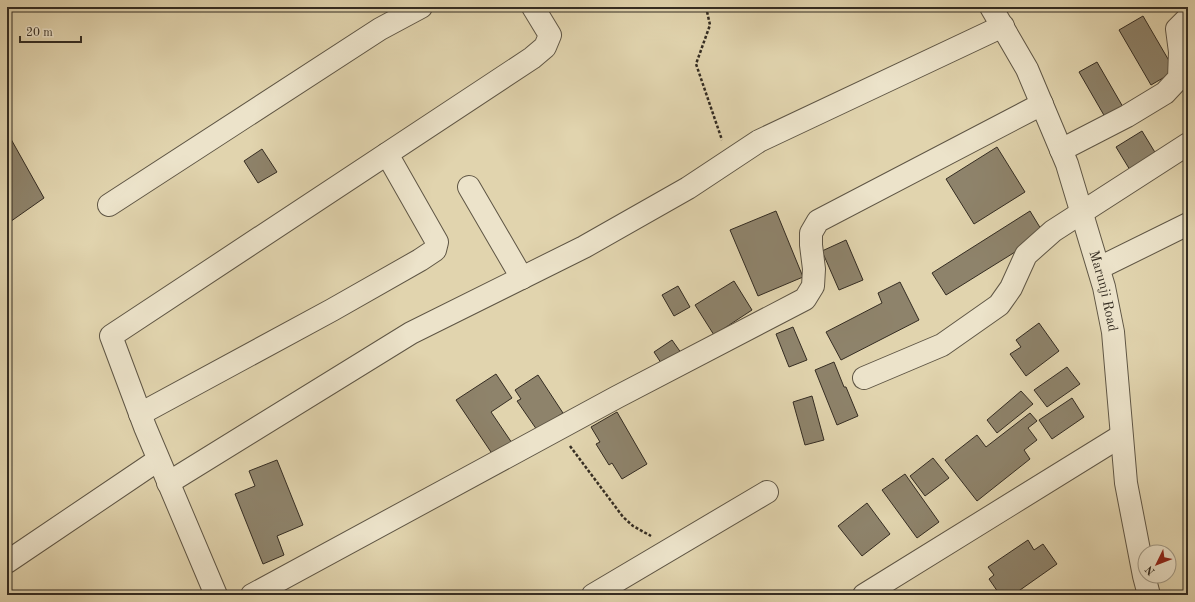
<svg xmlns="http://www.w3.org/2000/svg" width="1195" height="602" font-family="'Old Standard TT',serif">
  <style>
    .building { fill: #8e836b; stroke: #342c22 }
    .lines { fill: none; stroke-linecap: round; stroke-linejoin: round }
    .minor-casing { stroke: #5f5645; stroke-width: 24 }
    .path { stroke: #342c22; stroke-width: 2.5; stroke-dasharray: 3 2; stroke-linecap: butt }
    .minor { stroke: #ece3ca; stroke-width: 22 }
    .labels { text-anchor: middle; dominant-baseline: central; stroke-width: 3; stroke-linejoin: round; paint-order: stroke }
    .street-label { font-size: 14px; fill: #342c22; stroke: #ece3ca }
  </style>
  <rect width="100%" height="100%" fill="#e1d4ae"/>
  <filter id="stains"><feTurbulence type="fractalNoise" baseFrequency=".005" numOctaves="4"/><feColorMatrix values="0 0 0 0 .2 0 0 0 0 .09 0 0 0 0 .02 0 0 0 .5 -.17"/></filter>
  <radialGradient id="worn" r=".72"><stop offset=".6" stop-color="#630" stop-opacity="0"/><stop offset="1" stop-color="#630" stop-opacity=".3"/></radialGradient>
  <g class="building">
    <path d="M1143,16L1175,71L1151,85L1119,30Z"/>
    <path d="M1097,62L1123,107L1105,117L1079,72Z"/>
    <path d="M1142,131L1156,154L1130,170L1116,147Z"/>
    <path d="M7,132L44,198L7,224V193L10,191L7,186Z"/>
    <path d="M997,147L1025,192L974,224L946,179Z"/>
    <path d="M262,149L277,172L258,183L244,161Z"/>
    <path d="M776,211L803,277L758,296L730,230Z"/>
    <path d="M1030,211L1044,234L946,295L932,273Z"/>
    <path d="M846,240L863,280L839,290L822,251Z"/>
    <path d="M734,281L752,310L714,335L695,305Z"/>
    <path d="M900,282L919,320L841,360L826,332L882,303L878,293Z"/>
    <path d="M678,286L690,307L674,316L662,295Z"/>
    <path d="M1039,323L1059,351L1026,376L1010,354L1021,347L1016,340Z"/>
    <path d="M793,327L807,360L789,367L776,334Z"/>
    <path d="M672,340L684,357L665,369L654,352Z"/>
    <path d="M834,362L844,387H846L858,416L837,425L815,370Z"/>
    <path d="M1067,367L1080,384L1047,407L1034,390Z"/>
    <path d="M496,374L512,398L491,412L512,443L493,455L456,400Z"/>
    <path d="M538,375L563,413L537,430L517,401L521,399L515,390Z"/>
    <path d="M1021,391L1033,404L997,433L987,420Z"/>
    <path d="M812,396L824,440L805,445L793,402Z"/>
    <path d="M1072,398L1084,417L1052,439L1039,420Z"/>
    <path d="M617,412L647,464L622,479L612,463L609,465L596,444L600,442L591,427Z"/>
    <path d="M1030,413L1037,421L1028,428L1037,440L1024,450L1030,459L977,501L945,460L977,435L986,447Z"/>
    <path d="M933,458L949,478L925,496L910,476Z"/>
    <path d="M277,460L303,525L277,536L284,555L263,564L235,494L255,486L249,471Z"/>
    <path d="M905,474L939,522L917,538L882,490Z"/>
    <path d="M867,503L890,534L862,556L838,526Z"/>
    <path d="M1188,524V540L1184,525Z"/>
    <path d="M1028,540L1034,550L1043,544L1057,564L1013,595H1000L989,579L994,575L988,567Z"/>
  </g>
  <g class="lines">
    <g class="minor-casing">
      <g id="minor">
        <path id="s1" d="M991,7L1027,69L1067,164L1104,287L1113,332L1126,483L1144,576L1149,595"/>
        <path d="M1061,150L1127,116L1165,93L1179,78L1180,52L1177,29L1188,18"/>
        <path d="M469,187L522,278"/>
        <path d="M109,205L380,29L421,7"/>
        <path d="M1099,268L1188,224"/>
        <path d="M864,378L942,345L999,305L1011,288L1026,255L1053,231L1188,144"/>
        <path d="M140,414L332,310L420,260L435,250L437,242L387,154"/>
        <path d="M168,483L411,333L584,247L688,188L759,141L1003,26"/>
        <path d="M7,562L158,460"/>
        <path d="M216,595L145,427L111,336L532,58L545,47L550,35L533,7"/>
        <path d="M252,595L617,397L805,299L813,286L814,269L811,245V233L818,221L1042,104"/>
        <path d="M593,595L767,492"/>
        <path d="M864,595L1121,436"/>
      </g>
    </g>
    <g class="path">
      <path d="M706,7L710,25L696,64L722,140"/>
      <path d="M570,446L623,517L633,526L651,536"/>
    </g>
    <use href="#minor" class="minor"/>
  </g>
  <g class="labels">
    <g class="street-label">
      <text stroke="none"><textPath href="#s1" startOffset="307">Marunji Road</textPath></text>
    </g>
  </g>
  <rect width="1195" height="602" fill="none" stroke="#e1d4ae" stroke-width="24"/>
  <rect x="8" y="8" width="1179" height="586" fill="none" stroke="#342c22" stroke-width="2"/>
  <rect x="12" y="12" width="1171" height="578" fill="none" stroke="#342c22"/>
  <g transform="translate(1157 564) rotate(227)"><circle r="19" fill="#ece3ca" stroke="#a29a87"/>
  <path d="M0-3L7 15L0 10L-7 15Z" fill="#8f2418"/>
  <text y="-6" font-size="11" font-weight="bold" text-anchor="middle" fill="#342c22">N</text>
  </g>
  <path d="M20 36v6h61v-6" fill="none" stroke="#342c22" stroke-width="2"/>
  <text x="26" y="36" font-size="12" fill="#342c22" stroke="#ece3ca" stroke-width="3" paint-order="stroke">20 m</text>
  <rect width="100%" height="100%" filter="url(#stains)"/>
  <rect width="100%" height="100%" fill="url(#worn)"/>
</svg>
